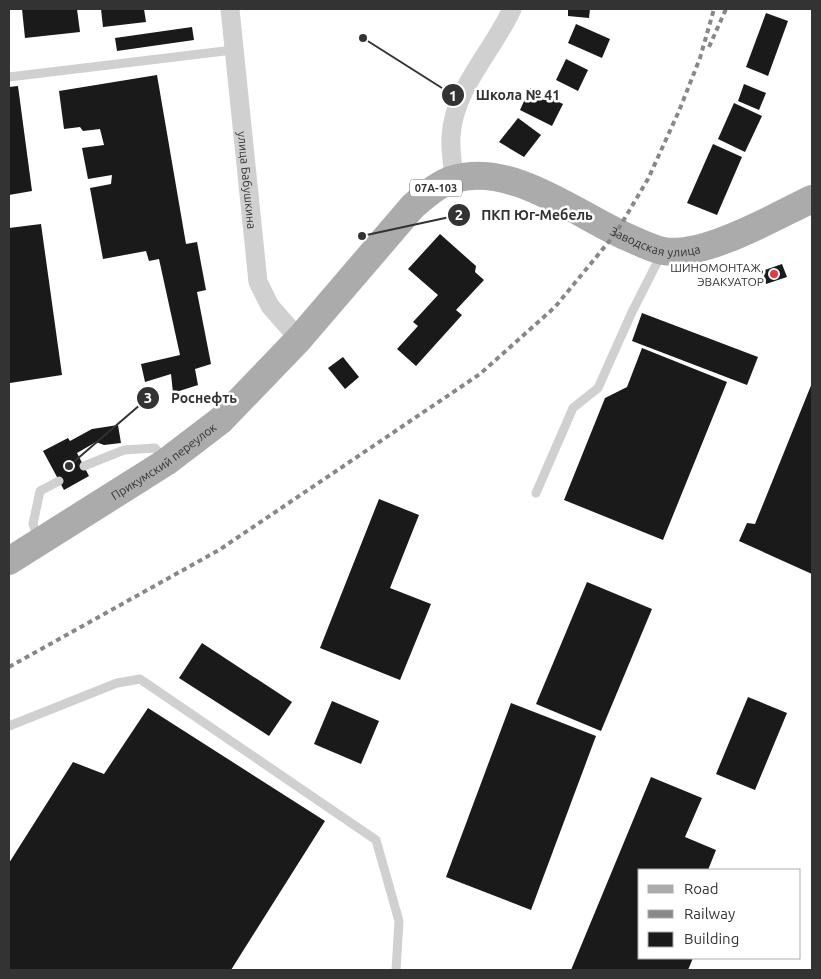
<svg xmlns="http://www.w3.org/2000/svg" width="821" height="979" font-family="Ubuntu,sans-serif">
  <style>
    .building { fill: #1a1a1a }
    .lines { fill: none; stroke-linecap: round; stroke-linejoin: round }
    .service { stroke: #d0d0d0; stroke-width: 9 }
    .minor { stroke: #d0d0d0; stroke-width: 19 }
    .primary { stroke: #ababab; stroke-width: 28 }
    .rail { stroke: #888; stroke-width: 4; stroke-dasharray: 5 4; stroke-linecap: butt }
    .poi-dot { fill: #e63946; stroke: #fff; stroke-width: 2 }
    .labels { text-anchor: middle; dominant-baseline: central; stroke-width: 5; stroke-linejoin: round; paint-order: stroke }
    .shield { fill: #fff; stroke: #707070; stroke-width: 1 }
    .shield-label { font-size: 11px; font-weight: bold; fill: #333 }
    .street-label { font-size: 12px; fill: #333; stroke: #fff }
    .poi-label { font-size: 12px; fill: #333; stroke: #fff; text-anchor: end }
    .leader { fill: none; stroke: #333; stroke-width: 2 }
    .callout-dot { fill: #333; stroke: #fff; stroke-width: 2 }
    .mark-label { font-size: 15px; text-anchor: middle; font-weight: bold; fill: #fff }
    .callout-label { font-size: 14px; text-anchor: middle; font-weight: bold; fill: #333; stroke: #fff; stroke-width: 5; stroke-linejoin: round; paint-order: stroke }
  </style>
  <rect width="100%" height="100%" fill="#fff"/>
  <g class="building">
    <path d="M22,9H77L80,32L25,38Z"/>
    <path d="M101,9H144L146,22L103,27Z"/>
    <path d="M568,9H590L589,18L568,16Z"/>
    <path d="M766,13L788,21L768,76L746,67Z"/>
    <path d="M576,24L610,39L602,58L568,43Z"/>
    <path d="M192,27L194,40L117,51L115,38Z"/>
    <path d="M566,59L588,70L578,91L556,80Z"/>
    <path d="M157,75L186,244L197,242L206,290L197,292L211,364L195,369L198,385L173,393L171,374L145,382L141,364L180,355L159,259L149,261L146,251L103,259L90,188L111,184L112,175L88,179L82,148L104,145L100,129L83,131L80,127L64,129L59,91Z"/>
    <path d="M744,84L766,93L759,110L738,101Z"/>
    <path d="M18,86L32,191L9,195V87Z"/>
    <path d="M530,88L563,104L552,126L520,110Z"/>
    <path d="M734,103L762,116L745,152L718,139Z"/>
    <path d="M518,118L541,135L524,157L499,142Z"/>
    <path d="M713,144L742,157L717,215L687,203Z"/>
    <path d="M41,224L62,375L10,383L9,228Z"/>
    <path d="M440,234L476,266L475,272L484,280L456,310L462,315L416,366L397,349L418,326L413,322L438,295L408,269Z"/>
    <path d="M782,264L787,277L766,284L762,271Z"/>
    <path d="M642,313L758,357L747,385L632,341Z"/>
    <path d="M642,348L727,382L663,540L564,500L605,398L627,387Z"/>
    <path d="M343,357L359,377L345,389L328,368Z"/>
    <path d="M812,383V574L739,541L747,523L755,524Z"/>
    <path d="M118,425L121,443L104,445L96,442L77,453L89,476L64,490L43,451L68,438L70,441L92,429Z"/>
    <path d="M379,499L419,515L390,588L431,604L400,680L320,648Z"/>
    <path d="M587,582L652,609L601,731L536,704Z"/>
    <path d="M202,643L292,702L269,736L179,678Z"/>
    <path d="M748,697L787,713L755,790L716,774Z"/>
    <path d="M332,701L379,721L361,764L314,744Z"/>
    <path d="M511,703L596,736L531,910L446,877Z"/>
    <path d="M148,708L325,821L231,970H9V863L73,762L104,774Z"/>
    <path d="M651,777L702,798L685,837L716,850L708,870H640V958H693L688,970H571Z"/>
  </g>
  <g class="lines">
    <g class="service">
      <path d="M9,77L233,50"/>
      <path d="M84,466L124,450L155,448L165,460"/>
      <path d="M536,493L573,408L598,388L632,312L662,253"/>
      <path d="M39,540L33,524L40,491L59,481"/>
      <path d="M9,726L117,683L140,679L376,840L399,921L396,970"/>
    </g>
    <g class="minor">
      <path id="s1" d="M230,9L258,282L270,306L299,339"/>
      <path d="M454,179C453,165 450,150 451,136C454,88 493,51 512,9"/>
    </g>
    <path class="primary" id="s2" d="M9,561L166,462L221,420L299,339L413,206C425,196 439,183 454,179C512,162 577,215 627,237C639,242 650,248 663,251C704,258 774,217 812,199"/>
    <g class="rail">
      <path d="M709,47L726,9"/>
      <path d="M9,667L219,550L480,374L555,307L616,233L648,179L679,111L700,58L714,9"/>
    </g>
  </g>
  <circle class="poi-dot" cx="774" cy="274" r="5"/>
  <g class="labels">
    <rect class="shield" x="410" y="179.5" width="52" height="17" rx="4"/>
    <g class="shield-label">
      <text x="436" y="188">07А-103</text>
    </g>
    <g class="street-label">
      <text stroke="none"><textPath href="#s1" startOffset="172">улица Бабушкина</textPath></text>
      <text stroke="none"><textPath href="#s2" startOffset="808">Заводская улица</textPath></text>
      <text stroke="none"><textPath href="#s2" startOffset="184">Прикумский переулок</textPath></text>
    </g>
    <g class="poi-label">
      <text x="764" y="267">ШИНОМОНТАЖ,<tspan x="764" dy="14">ЭВАКУАТОР</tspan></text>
    </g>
  </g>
  <path class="leader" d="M363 38L453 95M362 236L459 215M69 466L148 398"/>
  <g class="callout-dot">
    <circle cx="363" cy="38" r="5"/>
    <circle cx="362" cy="236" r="5"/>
    <circle cx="69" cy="466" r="5"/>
    <circle cx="453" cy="95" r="12"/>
    <circle cx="459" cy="215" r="12"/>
    <circle cx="148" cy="398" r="12"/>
  </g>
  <g class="mark-label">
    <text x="453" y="101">1</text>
    <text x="459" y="220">2</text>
    <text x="148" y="403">3</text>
  </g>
  <g class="callout-label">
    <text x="518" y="100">Школа № 41</text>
    <text x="537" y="220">ПКП Юг-Мебель</text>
    <text x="204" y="403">Роснефть</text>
  </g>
  <rect width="821" height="979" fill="none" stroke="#333333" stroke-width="20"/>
  <rect x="638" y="869" width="162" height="90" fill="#ffffff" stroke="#adadad"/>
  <rect x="648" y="885" width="25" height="8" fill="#ababab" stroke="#adadad"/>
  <text x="684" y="894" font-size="15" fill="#333333">Road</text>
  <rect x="648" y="910" width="25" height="8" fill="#888888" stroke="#adadad"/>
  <text x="684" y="919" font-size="15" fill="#333333">Railway</text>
  <rect x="648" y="932" width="25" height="15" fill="#1a1a1a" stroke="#adadad"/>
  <text x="684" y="944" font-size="15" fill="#333333">Building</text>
</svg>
